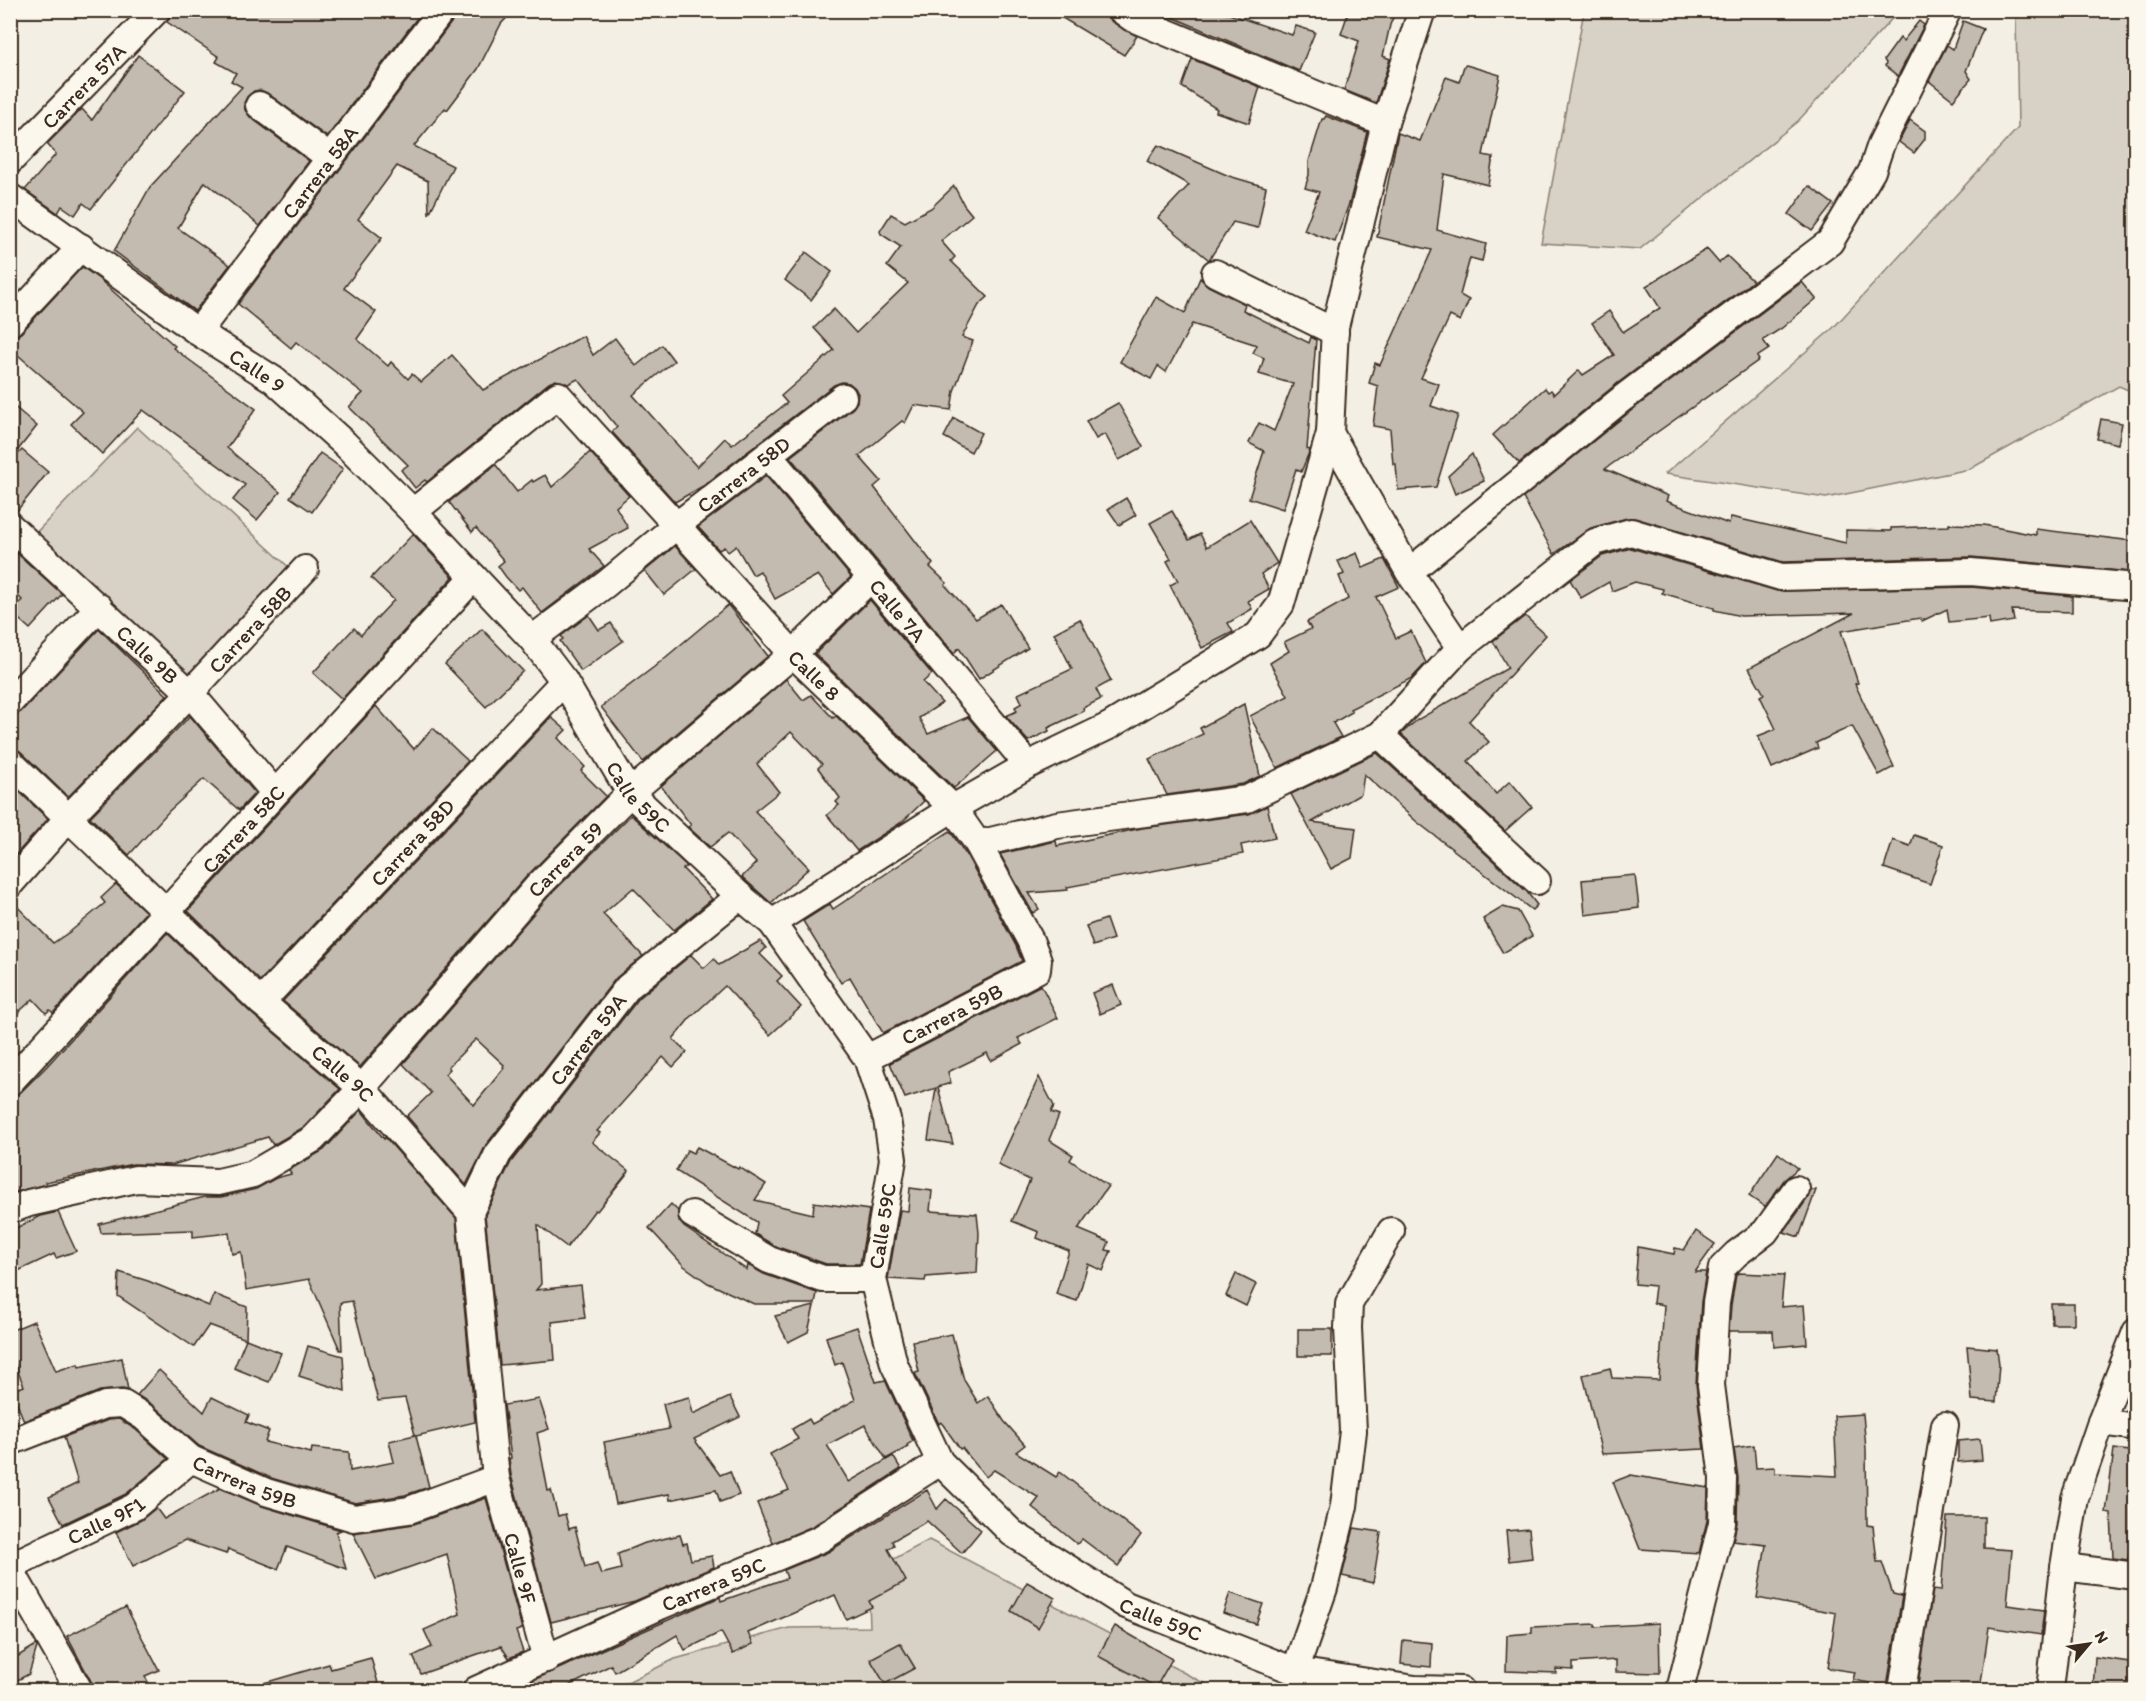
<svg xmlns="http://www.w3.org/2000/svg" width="2146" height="1701" font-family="Itim,sans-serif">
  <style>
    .green { fill: #d8d1c6; stroke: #8a7e72; stroke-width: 1.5 }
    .building { fill: #c3bbb0; stroke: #3b2a1e; stroke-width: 1.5; fill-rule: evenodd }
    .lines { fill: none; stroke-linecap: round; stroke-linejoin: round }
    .minor-casing { stroke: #3b2a1e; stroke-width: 30 }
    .minor { stroke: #fbf7ec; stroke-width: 26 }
    .labels { text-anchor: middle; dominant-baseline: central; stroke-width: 6; stroke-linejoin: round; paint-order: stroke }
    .street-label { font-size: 21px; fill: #3b2a1e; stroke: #fbf7ec }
  </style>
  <rect width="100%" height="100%" fill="#f3efe4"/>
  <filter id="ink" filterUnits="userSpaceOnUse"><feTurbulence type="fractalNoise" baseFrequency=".0167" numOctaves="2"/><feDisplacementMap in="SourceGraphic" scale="12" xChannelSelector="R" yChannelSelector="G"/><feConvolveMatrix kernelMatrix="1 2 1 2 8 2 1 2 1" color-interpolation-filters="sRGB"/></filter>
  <g filter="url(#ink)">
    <g class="green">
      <path d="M1584,11V10L1899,11L1798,121L1640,249L1541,243Z"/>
      <path d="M2005,11H2135V393L2119,386L1970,469L1826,498L1665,474L1833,328L2018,128L2016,17Z"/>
      <path d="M137,427L294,572L197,682L31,538Z"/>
      <path d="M929,1540L1217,1690H611L675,1659L789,1628L870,1627L868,1573Z"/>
    </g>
    <g class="building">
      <path d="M172,10H423L327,137L267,93L260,90L254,91L247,97L244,103L245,110L250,117L309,161L260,226L205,182L178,228L230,265L195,311L114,251L150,187L242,87L231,81L236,73L216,62L219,57L167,22Z"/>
      <path d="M457,10H514L501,24L478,69L447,110L445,108L414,146L453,166L429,214L428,181L397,166L358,219L382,238L344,288L376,312L357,339L388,366L391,362L408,379L412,374L421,382L452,355L483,390L583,336L593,355L615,338L636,366L662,345L674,361L633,395L697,467L725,438L732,445L787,403L781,396L834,350L814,328L834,309L856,333L908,283L887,266L901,247L881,234L880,231L891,214L905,222L931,208L954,186L964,205L972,215L941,241L955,257L951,261L988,297L979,305L962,337L973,341L954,391L951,410L914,405L905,423L902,421L859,456L881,481L874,487L933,564L930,567L947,583L945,585L976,619L1001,604L1028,648L979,679L959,648L954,653L790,457L853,408L857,402L858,394L855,388L849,383L842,382L834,385L703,486L675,502L612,432L617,427L578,379L568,384L556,380L549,383L427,482L425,480L415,488L401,470L408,465L349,407L363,393L296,342L291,348L238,304L454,19Z"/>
      <path d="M1049,10H1106L1108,17L1112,22L1137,36L1124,55Z"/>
      <path d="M1156,10H1217L1292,35L1296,26L1315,32L1299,71Z"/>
      <path d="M1349,10H1396L1390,25L1383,56L1390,59L1376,103L1344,90L1359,41L1341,34Z"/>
      <path d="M1919,21L1924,25L1898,76L1885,66L1886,63L1884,60L1900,38L1903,41Z"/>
      <path d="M1963,21L1983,29L1966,71L1971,79L1953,100L1929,81L1947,45L1953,49Z"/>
      <path d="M138,55L185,91L91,209L83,203L75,215L62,206L58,213L25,190L56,154L47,144L82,109L92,120Z"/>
      <path d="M1192,59L1260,87L1249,123L1216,112L1217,109L1182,87Z"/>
      <path d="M1466,65L1500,75L1483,155L1493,157L1488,185L1444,174L1437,230L1486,244L1482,261L1470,258L1460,295L1469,300L1460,321L1450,316L1421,378L1439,384L1431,406L1458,415L1436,487L1398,490L1396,464H1393L1390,429L1373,426L1378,386L1369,383L1375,363L1380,365L1432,250L1377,237L1398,133L1420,141L1446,77L1459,82L1464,66Z"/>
      <path d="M1326,116L1367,132L1350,201L1335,242L1304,230L1319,192L1305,188L1309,175V161L1322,119H1324Z"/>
      <path d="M1910,120L1925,131V139L1914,153L1899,142Z"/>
      <path d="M1158,145L1229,176L1266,187L1258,228L1233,222L1209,260L1158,218L1189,185L1147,161Z"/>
      <path d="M1809,186L1833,204L1812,231L1789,214Z"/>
      <path d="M1707,249L1719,263L1727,256L1753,281L1614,386L1519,463L1493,435L1545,388L1548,392L1551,390L1554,394L1579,370L1583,375L1614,355L1592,323L1609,311L1623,332L1660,308L1646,286Z"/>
      <path d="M806,252L832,272L811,300L785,280Z"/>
      <path d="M82,267L99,279L175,346L173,348L256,409L227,448L280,492L257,520L233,500L245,485L143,410L102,454L71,424L83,412L10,348V338L21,333Z"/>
      <path d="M1200,278L1208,286L1245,304L1243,310L1309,343L1311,337L1316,340L1307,449L1310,450L1301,472L1296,469L1283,509L1249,498L1264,451L1249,443L1259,423L1274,431L1293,384L1259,374L1264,358L1253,353L1257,345L1192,324L1166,372L1158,366L1151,379L1120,362L1156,297L1185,313Z"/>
      <path d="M1802,282L1816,299L1782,328L1763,340L1769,349L1757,357L1759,360L1605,469L1668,496L1666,501L1729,524L1731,517L1846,543V530L1891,531V528L1949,526V524L1984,525L2036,535V529L2132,541L2131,572L1971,557L1783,562L1635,518H1627L1591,528L1554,554L1523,498L1632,410Z"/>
      <path d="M10,403L37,426L10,460Z"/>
      <path d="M1118,403L1143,447L1119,460L1105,434L1096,439L1086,421Z"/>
      <path d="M954,418L981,433L971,452L944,437Z"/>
      <path d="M2101,419L2122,423L2118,444L2097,439Z"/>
      <path d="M22,450L48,472L16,512L10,511V462Z"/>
      <path d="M590,452L629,496L616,507L628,528L589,549L604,566L542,613L522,587L518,590L506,577L498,566L504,561L476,528L472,532L449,502L496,465L517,492L532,480L533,482L545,475L552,487Z"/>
      <path d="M320,453L343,469L312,512L290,497Z"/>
      <path d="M1472,454L1484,481L1455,494L1448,476Z"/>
      <path d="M766,476L851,577L833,594L818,575L775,599L760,571L753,575L736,546L728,552L724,547L719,550L698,527Z"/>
      <path d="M1126,498L1136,515L1119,525L1108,509Z"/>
      <path d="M1172,511L1189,540L1200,534L1207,547L1250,520L1277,563L1261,574L1269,589L1248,601L1252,609L1228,623L1233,632L1202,648L1170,585L1178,581L1167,561L1171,559L1150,523Z"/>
      <path d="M413,534L453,577L342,699L313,673L354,628L361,635L394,600L371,578Z"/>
      <path d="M675,546L696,569L664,595L645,571Z"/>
      <path d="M10,547L62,594L30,629L11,612L22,600L10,588Z"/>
      <path d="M1631,548L1777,591L1971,587L2072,596V612L2012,610L2014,621L1990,625L1989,618L1949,622L1947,609L1922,621L1920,618L1841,631L1858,683L1855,684L1894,767L1879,775L1852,726L1816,743L1818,748L1772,768L1758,736L1776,729L1760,696L1764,694L1749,668L1854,613L1741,616L1714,610V608L1662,593L1663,589L1635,582L1612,591L1609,582L1581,598L1570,580L1602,556Z"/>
      <path d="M1357,553L1363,568L1384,559L1399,587L1376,597L1396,638L1411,631L1426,663L1412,678L1350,709L1352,712L1333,723L1341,737L1277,768L1250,716L1288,696L1270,663L1289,651L1284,642L1311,629L1307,622L1348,599L1339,576L1344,574L1338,561Z"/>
      <path d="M870,600L932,674L923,682L942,703L919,718L928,734L968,717L997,751L954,788L815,654Z"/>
      <path d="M728,605L768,656L643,762L601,707L654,667Z"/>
      <path d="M589,615L599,630L611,623L623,641L581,671L560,641L563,639L561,636Z"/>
      <path d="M1525,616L1546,635L1469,721L1489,742L1468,761L1496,794L1510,781L1532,807L1505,831L1401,734L1417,720L1508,668L1493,641Z"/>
      <path d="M1080,619L1111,681L1096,689L1101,699L1083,708L1084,711L1048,728L1049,731L1028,741L1006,716L1017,711L1015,707L1022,703L1018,694L1072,669L1054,633Z"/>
      <path d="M99,629L167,695L68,797L20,751L10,747V717L21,712Z"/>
      <path d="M482,629L523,671L486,707L445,664Z"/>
      <path d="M786,679L803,700L811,695L833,718L836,716L924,801L902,822L857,851L827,815L839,805L836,802L840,798L818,768L822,764L791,732L757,764L779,792L755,811L809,868L771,903L742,877L756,863L728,833L710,847L688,827L691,825L661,786Z"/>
      <path d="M1244,704L1260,776L1243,784L1167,795L1149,759L1203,734L1200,728Z"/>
      <path d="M376,706L414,749L433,728L468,761L260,981L188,911Z"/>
      <path d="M190,716L255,793L239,810L204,779L169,811L129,855L90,817Z"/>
      <path d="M551,717L566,730L558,738L585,767L581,771L606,796L526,877L360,1067L283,1001Z"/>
      <path d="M1377,753L1527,892L1537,905L1532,910L1417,822L1364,774L1361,794L1312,822L1356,828L1352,858L1331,869L1291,794Z"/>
      <path d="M10,783L48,819L10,861Z"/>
      <path d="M1267,806L1275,838L1241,845L1243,854L1067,887L1068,890L1029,893L1039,909L1033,913L1000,854L1056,841L1057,846L1142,828L1249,814Z"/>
      <path d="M631,815L687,866L683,869L712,899L674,930L633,888L603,914L643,956L616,978L486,1145L466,1185L407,1116L431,1093L403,1064L548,897ZM476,1039L504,1065L503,1067L504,1068L474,1105L445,1074L450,1069L448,1067Z"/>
      <path d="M950,831L967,856L1016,946L1022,961L883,1033L850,977L841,983L803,921L830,904L833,909Z"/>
      <path d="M1914,835L1943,845L1930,884L1884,868L1893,840L1910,846Z"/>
      <path d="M1635,875L1639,908L1585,915L1582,880Z"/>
      <path d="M116,884L146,912L53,1013L50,1010L46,1013L33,999L10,1020V899L53,943L71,931L105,903L101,898Z"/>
      <path d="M1503,907L1518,911L1532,936L1503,953L1483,919Z"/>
      <path d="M1106,919L1113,939L1093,946L1086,926Z"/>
      <path d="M167,933L251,1013L340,1089L304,1127L273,1145L268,1137L172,1165L133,1164L45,1182L46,1184L16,1192L10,1186V1099L21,1092L47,1066Z"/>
      <path d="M760,941L766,948L760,954L782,976L777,981L801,1007L770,1035L725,986L690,1018L673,1039L687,1052L673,1067L663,1057L597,1131L600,1133L592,1142L629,1171L597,1211L595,1210L567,1247L538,1225L541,1284L536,1290L581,1285L585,1318L552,1322L555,1360L500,1365L485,1215L511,1162L639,998L691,955L704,968L714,959L719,965Z"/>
      <path d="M1041,985L1058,1018L1018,1038L1022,1044L991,1061L987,1053L948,1072L951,1083L938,1087L953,1144L928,1140L936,1088L905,1098L890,1063Z"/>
      <path d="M1113,985L1121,1005L1100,1014L1092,993Z"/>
      <path d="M1039,1077L1054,1106L1051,1112L1059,1115L1049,1140L1073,1155L1070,1160L1108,1186L1078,1229L1109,1242L1106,1250L1111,1251L1103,1271L1088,1264L1077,1301L1056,1294L1069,1251L1037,1238L1039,1232L1012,1221L1030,1180L998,1165Z"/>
      <path d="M361,1110L384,1139L385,1137L456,1218L475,1422L416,1436L429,1487L405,1495L355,1503L271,1478L199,1446L154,1406L137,1395L159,1370L204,1412L212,1397L249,1415L246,1422L269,1431L265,1442L311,1453L312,1448L349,1452L350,1471L394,1462L389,1441L415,1435L405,1398L378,1401L352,1301L340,1303L342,1350H340L309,1279L246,1290L241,1252L232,1254L229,1233L193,1237V1230L101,1233L99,1224L205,1197H221L256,1189L276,1178L291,1174L289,1170L324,1150Z"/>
      <path d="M697,1147L738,1169L739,1167L766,1184L755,1200L813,1214L814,1202L869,1210L860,1264H826L775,1246L755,1234L757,1222L676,1171L687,1150L693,1153Z"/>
      <path d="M1778,1153L1798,1168L1784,1180L1765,1207L1749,1196Z"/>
      <path d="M910,1188L932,1191L930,1211L977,1214L979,1233L977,1273L926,1277L925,1281L888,1279L900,1210L908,1211Z"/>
      <path d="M1811,1190H1816L1799,1237L1784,1232L1808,1198Z"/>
      <path d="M671,1204L678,1211L679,1221L684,1227L747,1270L748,1265L764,1274L817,1293L815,1304H754L708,1283L684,1266L649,1228Z"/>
      <path d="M58,1212L76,1251L56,1258L54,1254L18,1271L10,1254V1231L40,1216Z"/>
      <path d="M1696,1231L1715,1244L1695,1272H1706L1701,1302L1696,1384L1704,1449L1602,1454L1583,1375L1610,1368L1612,1378L1659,1380L1664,1305L1653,1303L1655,1286L1635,1284L1638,1247L1674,1254L1675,1248L1684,1250Z"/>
      <path d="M119,1272L148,1281L209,1306L214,1294L247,1307L246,1339L209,1325L194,1347L118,1296Z"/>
      <path d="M1738,1273L1784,1275L1781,1307L1804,1305L1807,1344L1774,1347L1773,1331H1729L1731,1305L1736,1275Z"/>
      <path d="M1236,1274L1256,1284L1246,1306L1226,1296Z"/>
      <path d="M2051,1304H2074V1324H2052Z"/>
      <path d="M814,1306L808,1332L788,1342L775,1316Z"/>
      <path d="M34,1321L56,1371L78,1364L79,1367L122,1358L128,1390L122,1389L100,1391L24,1421L12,1391L24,1386L10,1353V1331Z"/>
      <path d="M857,1327L876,1382L885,1380L913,1441L907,1445L908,1447L886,1459L865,1425L827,1445L849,1482L893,1456L901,1469L813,1526L773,1543L757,1503L789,1490L770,1454L798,1439L792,1429L809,1419L812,1424L855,1400L842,1362L835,1365L826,1337Z"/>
      <rect x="1298" y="1329" width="34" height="27"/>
      <path d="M952,1334L964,1380L978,1403L988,1396L1004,1421L1025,1445L1016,1452L1056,1477L1060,1472L1141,1535L1118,1566L1082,1539L1077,1544L1032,1507L1039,1498L994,1470L986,1477L962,1448L960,1449L941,1422L939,1424L915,1373L919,1372L912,1341Z"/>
      <path d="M246,1339L281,1353L269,1382L234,1368Z"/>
      <path d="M308,1346L343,1356L345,1391L299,1376Z"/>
      <path d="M1967,1346L1997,1349L1999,1364L1996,1402L1972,1400Z"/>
      <path d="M689,1397L693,1414L730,1397L740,1417L694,1439L720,1475L730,1471L739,1495L720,1502L716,1490L670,1500L669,1494L616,1504L604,1442L669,1429L663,1404Z"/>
      <path d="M539,1399L549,1429L537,1433L548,1491L551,1490L558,1516L565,1514L569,1529L575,1527L585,1567L597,1563L601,1574L621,1569L618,1554L645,1543L680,1535L683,1544L687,1543L691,1560L712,1556L714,1567L635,1601L551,1622L511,1475L509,1459L511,1458L504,1405Z"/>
      <path d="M1863,1414L1866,1449L1867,1525L1873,1526L1877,1562H1882L1893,1594L1902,1596L1887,1686L1853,1680L1855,1672L1828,1668L1836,1613L1757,1598L1766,1545L1733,1541L1737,1523L1738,1478L1734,1448L1754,1445L1756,1468L1775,1467V1473L1837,1476L1834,1416Z"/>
      <path d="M119,1419L135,1429L168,1459L126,1494L63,1524L49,1497L78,1483L64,1437L108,1420Z"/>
      <path d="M1980,1439L1982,1460L1958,1462V1441Z"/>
      <path d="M2114,1449L2136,1452V1489L2128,1560L2113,1558L2111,1514L2106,1513Z"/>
      <path d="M1631,1475L1708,1488L1707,1521L1699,1553L1640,1549L1613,1482Z"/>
      <path d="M220,1488L262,1506L341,1530L336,1532L346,1569L287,1547L278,1569L228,1549L226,1554L185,1540L133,1566L116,1532L141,1520L156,1508L164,1519Z"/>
      <path d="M927,1490L937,1509L946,1499L981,1530L962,1553L927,1521L892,1541L894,1545L888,1549L906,1581L869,1601L872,1607L846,1619L835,1595L748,1633L753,1644L733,1654L721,1632L685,1650L677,1635L615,1672L611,1665L561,1690H511L720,1597L721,1601L787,1578L784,1570L828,1552Z"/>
      <path d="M486,1498L522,1629L516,1631L523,1652L509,1658L501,1646L421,1674L413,1656L432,1647L424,1630L460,1614L447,1554L376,1579L353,1533L414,1524Z"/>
      <path d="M1947,1517H1984V1548L2012,1550L2007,1605L2044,1610L2041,1635L1989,1627L1980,1690H1917L1933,1590L1941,1591Z"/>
      <path d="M1354,1528L1381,1532L1373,1583L1342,1576Z"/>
      <path d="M1529,1529L1532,1558L1509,1561L1506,1531Z"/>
      <path d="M1027,1582L1055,1598L1038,1628L1011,1611Z"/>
      <path d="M1230,1593L1263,1604L1256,1624L1223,1613Z"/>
      <path d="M126,1607L159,1670L145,1676L152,1690H94L92,1683L67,1636Z"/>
      <path d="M1659,1623L1660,1673L1616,1672V1660L1573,1663V1670L1556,1669V1673L1506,1671L1507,1635L1532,1633V1627L1595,1624V1627Z"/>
      <path d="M1115,1626L1172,1659L1156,1687L1098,1656Z"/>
      <path d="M1403,1640L1432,1643L1431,1667L1401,1664Z"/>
      <path d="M900,1643L915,1668L885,1684L870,1659Z"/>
      <path d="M36,1645L37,1647L29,1674L10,1684V1661Z"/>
      <path d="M2095,1657L2136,1663V1690H2093Z"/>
      <path d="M371,1658L380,1690H258L257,1685L329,1664L331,1669Z"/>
    </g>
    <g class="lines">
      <g class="minor-casing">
        <g id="minor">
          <path d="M1121,10L1132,18L1385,123"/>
          <path d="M259,105L330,158"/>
          <path id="s1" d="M10,161L157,10"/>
          <path id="s2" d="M10,197L198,332L274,380L345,444L413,512L532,639L564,681L630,793L740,896L772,923L867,1058L887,1119L893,1159L873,1279L894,1364L940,1462L1012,1533L1126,1605L1295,1671L1415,1689L1461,1690"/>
          <path d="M1215,273L1335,332"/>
          <path d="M10,323L81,247"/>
          <path id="s3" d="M198,332L442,10"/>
          <path d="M1330,433L1409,572L1460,648"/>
          <path id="s4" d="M769,456L1028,765"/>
          <path id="s5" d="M413,512L558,395L793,654L953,808L978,844L1030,940L1038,960L1037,970L867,1058"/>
          <path id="s6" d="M10,526L190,693L274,792"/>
          <path d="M1409,572L1623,398L1830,242L1872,171L1881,144L1948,10"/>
          <path id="s7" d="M532,639L606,584L677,525L843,397"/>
          <path d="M10,702L99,607"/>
          <path d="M1380,735L1537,881"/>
          <path id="s8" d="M10,762L261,1002L362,1088L470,1212L496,1478L546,1659"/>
          <path d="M978,844L1057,825L1247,799L1380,735L1460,648L1595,542L1631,532L1781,577L1971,572L2136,587"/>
          <path id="s9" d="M10,884L69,817L190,693L305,569"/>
          <path d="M772,923L953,808L1028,765L1109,726L1258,635L1281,604L1330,433L1335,327L1385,123L1422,10"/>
          <path id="s10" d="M261,1002L564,681"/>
          <path id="s11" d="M10,1082L474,577"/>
          <path id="s12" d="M10,1210L29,1203L136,1179L218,1182L253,1174L313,1139L362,1088L537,887L630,793L793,654L871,578"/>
          <path id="s13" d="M470,1212L498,1154L628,987L740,896"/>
          <path d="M692,1214L769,1260L823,1279H873"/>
          <path d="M2101,1422L2136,1427"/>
          <path id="s14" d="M10,1442L105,1405L123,1404L144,1417L191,1459L266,1492L354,1518L409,1510L496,1478"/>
          <path id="s15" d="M10,1566L134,1507L191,1459"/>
          <path d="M2064,1567L2136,1576"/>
          <path d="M10,1569L79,1690"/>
          <path d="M1295,1671L1324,1588L1344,1506L1353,1431L1348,1328L1349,1304L1391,1231"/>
          <path id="s16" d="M476,1690L660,1606L820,1539L940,1462"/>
          <path d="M1680,1690L1722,1523L1723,1478L1711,1385L1716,1303L1722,1268L1736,1254L1765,1232L1796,1189"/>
          <path d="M1902,1690L1945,1425"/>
          <path d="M2050,1690L2064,1567L2075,1498L2101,1422L2136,1332"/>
        </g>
      </g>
      <use href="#minor" class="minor"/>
    </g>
  </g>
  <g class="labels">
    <g class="street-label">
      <text stroke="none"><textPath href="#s1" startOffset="105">Carrera 57A</textPath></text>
      <text stroke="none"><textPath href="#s3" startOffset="201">Carrera 58A</textPath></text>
      <text stroke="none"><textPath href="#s2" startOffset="302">Calle 9</textPath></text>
      <text stroke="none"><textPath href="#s7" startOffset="268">Carrera 58D</textPath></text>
      <text stroke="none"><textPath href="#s4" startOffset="201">Calle 7A</textPath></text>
      <text stroke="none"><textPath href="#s9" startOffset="350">Carrera 58B</textPath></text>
      <text stroke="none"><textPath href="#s6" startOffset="188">Calle 9B</textPath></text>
      <text stroke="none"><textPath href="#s5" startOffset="566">Calle 8</textPath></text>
      <text stroke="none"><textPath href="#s2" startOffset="878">Calle 59C</textPath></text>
      <text stroke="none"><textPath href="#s11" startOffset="344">Carrera 58C</textPath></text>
      <text stroke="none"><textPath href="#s10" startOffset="220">Carrera 58D</textPath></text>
      <text stroke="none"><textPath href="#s12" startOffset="694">Carrera 59</textPath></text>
      <text transform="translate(952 1014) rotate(-27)">Carrera 59B</text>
      <text stroke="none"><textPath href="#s13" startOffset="210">Carrera 59A</textPath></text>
      <text stroke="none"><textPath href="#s8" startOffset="456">Calle 9C</textPath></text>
      <text transform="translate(882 1226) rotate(-81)">Calle 59C</text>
      <text stroke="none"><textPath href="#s14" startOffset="266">Carrera 59B</textPath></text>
      <text stroke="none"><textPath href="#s15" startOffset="106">Calle 9F1</textPath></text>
      <text stroke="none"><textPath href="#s8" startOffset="1005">Calle 9F</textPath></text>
      <text stroke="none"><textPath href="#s16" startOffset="260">Carrera 59C</textPath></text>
      <text stroke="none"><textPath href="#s2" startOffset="1923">Calle 59C</textPath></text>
    </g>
  </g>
  <rect width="2146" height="1701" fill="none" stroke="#fbf7ec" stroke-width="36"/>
  <rect x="18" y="18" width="2110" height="1665" fill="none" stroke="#3b2a1e" stroke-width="2" filter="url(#ink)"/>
  <g transform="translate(2089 1644) rotate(61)" stroke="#fbf7ec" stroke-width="4.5" paint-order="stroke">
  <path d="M0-4.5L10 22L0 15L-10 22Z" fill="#3b2a1e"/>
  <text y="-9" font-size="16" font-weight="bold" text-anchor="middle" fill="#3b2a1e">N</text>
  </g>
</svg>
